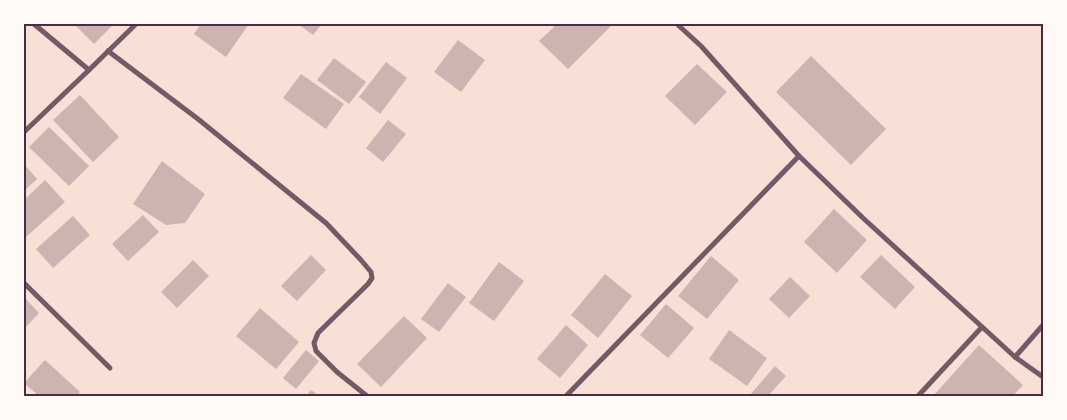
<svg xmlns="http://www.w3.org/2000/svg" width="1067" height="420" font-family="Poppins,sans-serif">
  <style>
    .building { fill: #ccb4b1 }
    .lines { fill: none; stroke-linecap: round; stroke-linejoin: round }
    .minor { stroke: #755966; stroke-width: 5 }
    .neatline { fill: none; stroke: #4a2c40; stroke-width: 2 }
  </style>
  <rect width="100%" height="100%" fill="#f7e1d7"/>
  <g class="building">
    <path d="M74,24H114L94,44Z"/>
    <path d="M201,24H249L226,57L194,34Z"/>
    <path d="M298,24H322L313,35Z"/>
    <path d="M557,24H613L568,69L539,41Z"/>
    <path d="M458,40L485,60L461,92L434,72Z"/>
    <path d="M811,56L886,129L851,165L776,92Z"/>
    <path d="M334,58L366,82L349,104L317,80Z"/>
    <path d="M386,62L407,78L380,114L359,97Z"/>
    <path d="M697,64L727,92L695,125L665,96Z"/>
    <path d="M301,74L344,104L326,129L283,98Z"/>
    <path d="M80,95L119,137L93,162L53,120Z"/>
    <path d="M388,120L406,134L383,162L366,148Z"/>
    <path d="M49,127L89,166L69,186L29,147Z"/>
    <path d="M162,161L205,194L185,223L166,225L133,204Z"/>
    <path d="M24,164L37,179L24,191Z"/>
    <path d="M45,180L65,202L26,237L24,234V200Z"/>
    <path d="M834,209L867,240L837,273L804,242Z"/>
    <path d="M143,215L159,232L128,261L112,244Z"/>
    <path d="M73,216L90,235L53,268L36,249Z"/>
    <path d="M311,255L326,270L297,301L281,286Z"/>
    <path d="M881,255L915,287L895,309L860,277Z"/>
    <path d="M711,256L739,280L707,319L678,296Z"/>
    <path d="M193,260L209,276L177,308L161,292Z"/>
    <path d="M499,262L524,281L494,321L469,303Z"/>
    <path d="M605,274L632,296L598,338L571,315Z"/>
    <path d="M790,277L810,296L789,318L769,299Z"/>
    <path d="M448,283L466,297L439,332L421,319Z"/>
    <path d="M24,297L39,313L24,329Z"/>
    <path d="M666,304L694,328L668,358L640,335Z"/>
    <path d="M260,308L299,342L276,369L236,336Z"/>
    <path d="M404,316L427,338L381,387L357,364Z"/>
    <path d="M566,325L588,345L560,378L537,359Z"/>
    <path d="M729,330L767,358L747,386L709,359Z"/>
    <path d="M979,345L1023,385L1013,396H933Z"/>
    <path d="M306,350L319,361L296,389L283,378Z"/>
    <path d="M45,360L80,392L76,396H39L24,383Z"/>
    <path d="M775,366L786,376L768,396H751L750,395Z"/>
    <path d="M311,390L319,396H306Z"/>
  </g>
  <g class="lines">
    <g class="minor">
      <path d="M34,24L89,70"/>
      <path d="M677,24L701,46L799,156L863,218L1015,357L1043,377"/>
      <path d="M108,51L198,119L326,223L361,260L371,272L372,278L368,284L318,333L314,343L316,351L337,372L367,396"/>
      <path d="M24,132L89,70L136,24"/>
      <path d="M24,283L110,368"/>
      <path d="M1015,357L1043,325"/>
      <path d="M566,396L799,156"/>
      <path d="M918,396L982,327"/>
    </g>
  </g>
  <rect width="1067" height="420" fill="none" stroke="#fffaf5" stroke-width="50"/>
  <rect x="25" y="25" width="1017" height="370" class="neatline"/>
</svg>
